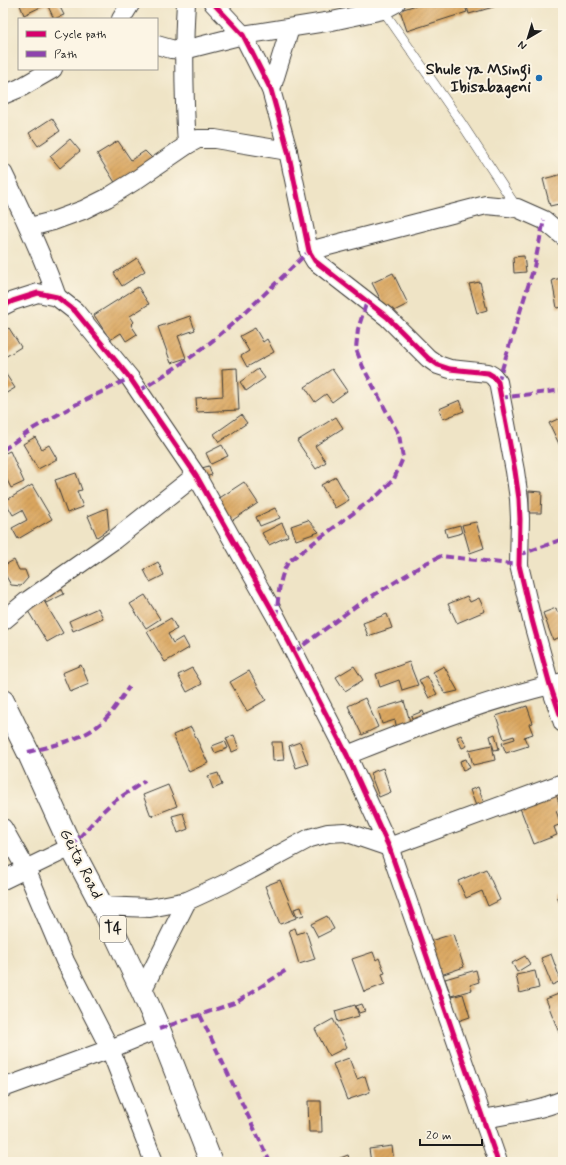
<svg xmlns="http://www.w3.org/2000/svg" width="566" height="1165" font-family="Mynerve,sans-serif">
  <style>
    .building { fill: url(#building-hatch) }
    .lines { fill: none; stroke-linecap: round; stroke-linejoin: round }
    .lane-casing { stroke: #3c3a36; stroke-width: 10 }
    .street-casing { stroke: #3c3a36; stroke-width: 20 }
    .highway-casing { stroke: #3c3a36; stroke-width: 24 }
    .lane { stroke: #fff; stroke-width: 9 }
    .street { stroke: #fff; stroke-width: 18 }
    .highway { stroke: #fff; stroke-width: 22 }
    .quiet { stroke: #8e44ad; stroke-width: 4; stroke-dasharray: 8 4; stroke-linecap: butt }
    .cycleway-casing { stroke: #fcf5e5; stroke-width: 8 }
    .cycleway { stroke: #d6006c; stroke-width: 5 }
    .poi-dot { fill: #1f6fb2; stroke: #fcf5e5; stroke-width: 1.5 }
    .labels { text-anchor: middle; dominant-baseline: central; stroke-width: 4; stroke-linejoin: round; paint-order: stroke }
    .shield { fill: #fcf5e5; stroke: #5f5d58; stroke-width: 1 }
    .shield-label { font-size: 15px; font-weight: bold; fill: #1c1c1c }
    .poi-label { font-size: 16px; font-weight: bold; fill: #1c1c1c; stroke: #fcf5e5; text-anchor: end }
    .street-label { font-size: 16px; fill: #1c1c1c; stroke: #fcf5e5 }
  </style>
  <defs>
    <pattern id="building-hatch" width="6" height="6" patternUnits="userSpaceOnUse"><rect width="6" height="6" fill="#daa65f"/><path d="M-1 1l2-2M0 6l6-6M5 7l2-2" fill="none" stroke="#ba8e52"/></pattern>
  </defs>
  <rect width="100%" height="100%" fill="#fcf5e5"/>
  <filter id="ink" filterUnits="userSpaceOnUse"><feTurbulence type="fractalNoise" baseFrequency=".025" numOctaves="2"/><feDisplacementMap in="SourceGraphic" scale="8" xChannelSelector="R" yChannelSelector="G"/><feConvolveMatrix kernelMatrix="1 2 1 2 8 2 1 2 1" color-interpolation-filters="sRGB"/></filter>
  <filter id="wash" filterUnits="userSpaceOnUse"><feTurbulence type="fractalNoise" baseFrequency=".012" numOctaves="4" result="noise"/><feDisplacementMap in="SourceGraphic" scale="16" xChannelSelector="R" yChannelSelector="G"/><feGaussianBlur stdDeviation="0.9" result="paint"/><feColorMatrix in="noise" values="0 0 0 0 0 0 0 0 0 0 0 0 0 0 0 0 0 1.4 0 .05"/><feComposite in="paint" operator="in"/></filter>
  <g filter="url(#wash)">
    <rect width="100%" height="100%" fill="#efe4c6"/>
    <g id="blocks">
      <g class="building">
        <path d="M24,3H58L64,15L54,19L47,4L24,15L20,5Z"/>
        <path d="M423,3H464L467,12L407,31L400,10Z"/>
        <path d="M466,3H507L469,14Z"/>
        <path d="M52,118L60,131L38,146L29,133Z"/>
        <path d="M70,139L80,151L60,168L50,156Z"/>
        <path d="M118,141L131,160L145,151L154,160L116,184L97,154Z"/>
        <path d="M563,174V203L550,206L543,179Z"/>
        <path d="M524,256L526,272L514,273L513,257Z"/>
        <path d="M137,258L145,271L122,286L114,273Z"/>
        <path d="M393,273L408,304L388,314L372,283Z"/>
        <path d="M562,278L563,307L557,308L552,280Z"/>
        <path d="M480,282L487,310L477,313L469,284Z"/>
        <path d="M138,287L149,304L130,316L134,322L131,325L137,334L126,341L121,333L110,340L94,315Z"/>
        <path d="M190,316L195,330L178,336L186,358L171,363L158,327Z"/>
        <path d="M9,328L21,347L5,357L3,355V332Z"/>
        <path d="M255,328L263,342L267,339L274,352L247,367L241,356L249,351L240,336Z"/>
        <path d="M237,368L239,410L197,412L196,398L223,396L222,369Z"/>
        <path d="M258,369L265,378L246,391L240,382Z"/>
        <path d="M332,369L347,391L332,402L326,394L315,402L305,387Z"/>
        <path d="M3,370L15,388L3,395Z"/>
        <path d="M460,400L464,411L443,419L439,409Z"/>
        <path d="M241,415L247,423L219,442L214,434Z"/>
        <path d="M336,417L343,428L315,446L326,462L316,469L297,441Z"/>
        <path d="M558,419L563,430V445L560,446L549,423Z"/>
        <path d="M35,437L42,449L49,445L57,459L38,469L23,444Z"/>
        <path d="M222,445L228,456L211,464L206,453Z"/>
        <path d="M10,451L24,482L11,488L3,472V454Z"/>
        <path d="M209,466L212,475L201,478L198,469Z"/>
        <path d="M76,473L82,490L77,491L83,507L67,513L55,480Z"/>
        <path d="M336,477L349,500L335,508L321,485Z"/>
        <path d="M244,482L258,503L230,522L215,501Z"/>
        <path d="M32,485L52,519L18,539L12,528L27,520L22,510L13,515L5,501Z"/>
        <path d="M529,491L542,492L541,513H529Z"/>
        <path d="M107,508L109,529L97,537L88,516Z"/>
        <path d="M275,508L280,518L260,526L256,517Z"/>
        <path d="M308,520L319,532L296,540L291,526Z"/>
        <path d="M476,522L484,548L470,553L462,525Z"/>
        <path d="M282,523L288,536L269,545L262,533Z"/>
        <path d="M460,525L462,533L447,537L445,529Z"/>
        <path d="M14,560L19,570H25L28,578L21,586L11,585L3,571V566Z"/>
        <path d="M158,562L164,575L150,582L144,570Z"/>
        <path d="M59,583L64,594L46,603L41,592Z"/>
        <path d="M145,595L160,619L146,628L130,604Z"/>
        <path d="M467,596L470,602L479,598L485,611L457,623L448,604Z"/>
        <path d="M44,601L63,633L47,642L28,611Z"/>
        <path d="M98,608L103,618L73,631L69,621Z"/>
        <path d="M556,608L557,612L563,610V636L553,640L543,613Z"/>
        <path d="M387,614L392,628L368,636L363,623Z"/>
        <path d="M171,618L177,629L168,634L173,643L183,637L189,648L165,662L147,632Z"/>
        <path d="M409,662L418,685L402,690L399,680L380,687L376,674Z"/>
        <path d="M81,665L89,684L70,692L62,673Z"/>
        <path d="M354,666L363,680L345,691L336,677Z"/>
        <path d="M444,666L458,691L445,694L433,672Z"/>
        <path d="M192,668L202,684L187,692L178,675Z"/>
        <path d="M249,671L266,700L247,711L230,682Z"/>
        <path d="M427,676L437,694L429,698L419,680Z"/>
        <path d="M365,698L378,727L362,735L348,706Z"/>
        <path d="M404,701L411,725L397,729L395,720L382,724L378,709Z"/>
        <path d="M527,706L533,723L529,724L533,734L524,737L528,746L506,753L502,743L515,739L514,736L504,739L496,716Z"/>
        <path d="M423,711L426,719L414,724L411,716Z"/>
        <path d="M191,727L208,763L189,772L173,735Z"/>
        <path d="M495,734L499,749L494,750L490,736Z"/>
        <path d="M234,735L239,749L232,752L226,738Z"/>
        <path d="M461,735L467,746L462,748L457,737Z"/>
        <path d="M225,741L228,748L215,753L212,746Z"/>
        <path d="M272,742H282L284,760L273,761Z"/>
        <path d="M300,742L308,764L296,768L289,746Z"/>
        <path d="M492,745L495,760L473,765L469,750Z"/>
        <path d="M466,759L470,768L463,771L460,761Z"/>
        <path d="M383,768L391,792L379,797L370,773Z"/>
        <path d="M218,773L222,785L213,789L208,776Z"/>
        <path d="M168,785L177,806L151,816L143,795Z"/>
        <path d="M478,787L484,803L476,806L470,790Z"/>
        <path d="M556,794L561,809L556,811L561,824L554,827L557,835L534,844L520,808Z"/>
        <path d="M183,813L188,829L178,833L172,816Z"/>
        <path d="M486,869L500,900L488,906L482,891L466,898L458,881Z"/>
        <path d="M280,880L296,918L280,924L265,886Z"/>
        <path d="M563,894V910L557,897Z"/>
        <path d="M301,907L304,915L297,917L294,909Z"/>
        <path d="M327,916L334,929L318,937L311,924Z"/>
        <path d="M295,928L297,934L306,931L315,959L299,964L289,930Z"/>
        <path d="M453,934L464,967L438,976L427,942Z"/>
        <path d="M373,952L376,960L379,958L385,973L382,974L385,984L364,992L352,959Z"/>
        <path d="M551,954L561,981L552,985L541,958Z"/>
        <path d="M525,956L530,964L517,972L512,963Z"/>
        <path d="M476,970L479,982L470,985L472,990L451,996L445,979Z"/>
        <path d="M535,971L539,988L520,993L516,975Z"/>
        <path d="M561,993L563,999V1031L559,1033L546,999Z"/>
        <path d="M463,994L470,1017L458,1021L451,997Z"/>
        <path d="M362,1004L365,1011L359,1013L356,1006Z"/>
        <path d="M355,1005L359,1016L338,1022L335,1011Z"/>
        <path d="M333,1019L347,1047L329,1056L315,1029Z"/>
        <path d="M349,1058L357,1079L365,1076L370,1092L347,1100L333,1064Z"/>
        <path d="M308,1101H321L322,1132H309Z"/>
        <path d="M392,1146L394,1162H371L369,1149Z"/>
        <path d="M348,1155L350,1162H330Z"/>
      </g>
    </g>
  </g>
  <g filter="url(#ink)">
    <use href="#blocks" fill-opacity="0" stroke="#3c3a36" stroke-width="1"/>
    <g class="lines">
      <g class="lane-casing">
        <path id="lane" d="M383,10L460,121L517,208"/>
      </g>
      <g class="street-casing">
        <g id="street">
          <path d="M186,3C183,50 184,97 187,145"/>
          <path d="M213,3L243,35L271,90L288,151L309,251L315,261L387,317L428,358L438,365L450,369L488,373L493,376L498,382L515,471L519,499L520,519L519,565L532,620L550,685L563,723"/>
          <path d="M121,19L131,3"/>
          <path d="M157,45L171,49L184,50L243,35L332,21L383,10L396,3"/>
          <path d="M271,90L290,28"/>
          <path d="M3,95L20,88L53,69"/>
          <path d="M3,173C23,214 42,254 57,297"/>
          <path d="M30,227L53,221L83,210L107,198L136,180L187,145L198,139H215L288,151"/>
          <path d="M309,251L486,205L517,208L544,220L563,236"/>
          <path d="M3,306L13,301L38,293L57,297L75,311L130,378L196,475L276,617L347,755L389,847L498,1162"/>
          <path d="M3,621L27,601L114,540L196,475"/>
          <path d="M347,755C418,727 488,699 563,682"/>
          <path d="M3,828L26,869L65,961L110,1049L154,1162"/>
          <path d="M3,880L71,847"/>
          <path d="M102,906L150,908L187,901L224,884L310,838L328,833L345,832L389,847L563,783"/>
          <path d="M142,991L187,901"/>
          <path d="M3,1088L110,1049L159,1029"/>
          <path d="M483,1119C509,1114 538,1111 563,1100"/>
        </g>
      </g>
      <g class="highway-casing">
        <path id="highway" d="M3,701L28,752L71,847L102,906L142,991L159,1029L211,1162"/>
      </g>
      <use href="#lane" class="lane"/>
      <use href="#street" class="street"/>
      <use href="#highway" class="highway"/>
      <g class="quiet">
        <path d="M498,382L534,267L544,220"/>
        <path d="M139,391C166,374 193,357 217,337C249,310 279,280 309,251"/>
        <path d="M500,398L563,390"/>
        <path d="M3,450L34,428L75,405L130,378"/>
        <path d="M519,555L563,539"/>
        <path d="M276,617C279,597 278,578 289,561L379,494L394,479L403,458L399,435L363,367L356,349L358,329L367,301"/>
        <path d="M294,652L356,606L426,563L441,556L519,565"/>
        <path d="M28,752C51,746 82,740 100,724C112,714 120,700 129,687"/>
        <path d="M71,847L102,812L113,802L145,781"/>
        <path d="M200,1015L270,1162"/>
        <path d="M159,1029L237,1002L288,969"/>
      </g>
      <g class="cycleway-casing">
        <g id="cycleway">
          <path d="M213,3L243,35L271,90L288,151L309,251L315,261L387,317L428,358L438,365L450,369L488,373L493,376L498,382L515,471L519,499L520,519L519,565L532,620L550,685L563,723"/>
          <path d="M3,306L13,301L38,293L57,297L75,311L130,378L196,475L276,617L347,755L389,847L498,1162"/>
        </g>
      </g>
      <use href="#cycleway" class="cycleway"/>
    </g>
  </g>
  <circle class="poi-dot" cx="539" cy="78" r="4"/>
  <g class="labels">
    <rect class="shield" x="100" y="916" width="26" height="26" rx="3"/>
    <g class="shield-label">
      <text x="113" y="929">T4</text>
    </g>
    <g class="poi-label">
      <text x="531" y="69">Shule ya Msingi<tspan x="531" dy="18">Ibisabageni</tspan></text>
    </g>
    <g class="street-label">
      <text transform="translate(81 864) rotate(63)">Geita Road</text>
    </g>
  </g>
  <rect width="566" height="1165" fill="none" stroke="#fcf5e5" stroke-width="16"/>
  <rect x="18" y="18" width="140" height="52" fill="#fcf5e5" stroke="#a29e95"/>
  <rect x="26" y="31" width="20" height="6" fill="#d6006c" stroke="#a29e95"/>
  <text x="54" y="38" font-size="12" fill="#1c1c1c">Cycle path</text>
  <rect x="26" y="51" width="20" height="6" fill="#8e44ad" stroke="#a29e95"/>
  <text x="54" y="58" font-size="12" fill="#1c1c1c">Path</text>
  <g transform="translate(528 38) rotate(218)" stroke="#fcf5e5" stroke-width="3" paint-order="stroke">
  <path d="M0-3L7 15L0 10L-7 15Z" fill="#1c1c1c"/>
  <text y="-6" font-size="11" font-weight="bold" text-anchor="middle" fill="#1c1c1c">N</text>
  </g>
  <path d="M420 1139v6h62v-6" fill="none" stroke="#1c1c1c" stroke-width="2"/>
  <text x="426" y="1139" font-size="12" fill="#1c1c1c" stroke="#fcf5e5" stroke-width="3" paint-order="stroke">20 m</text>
</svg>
